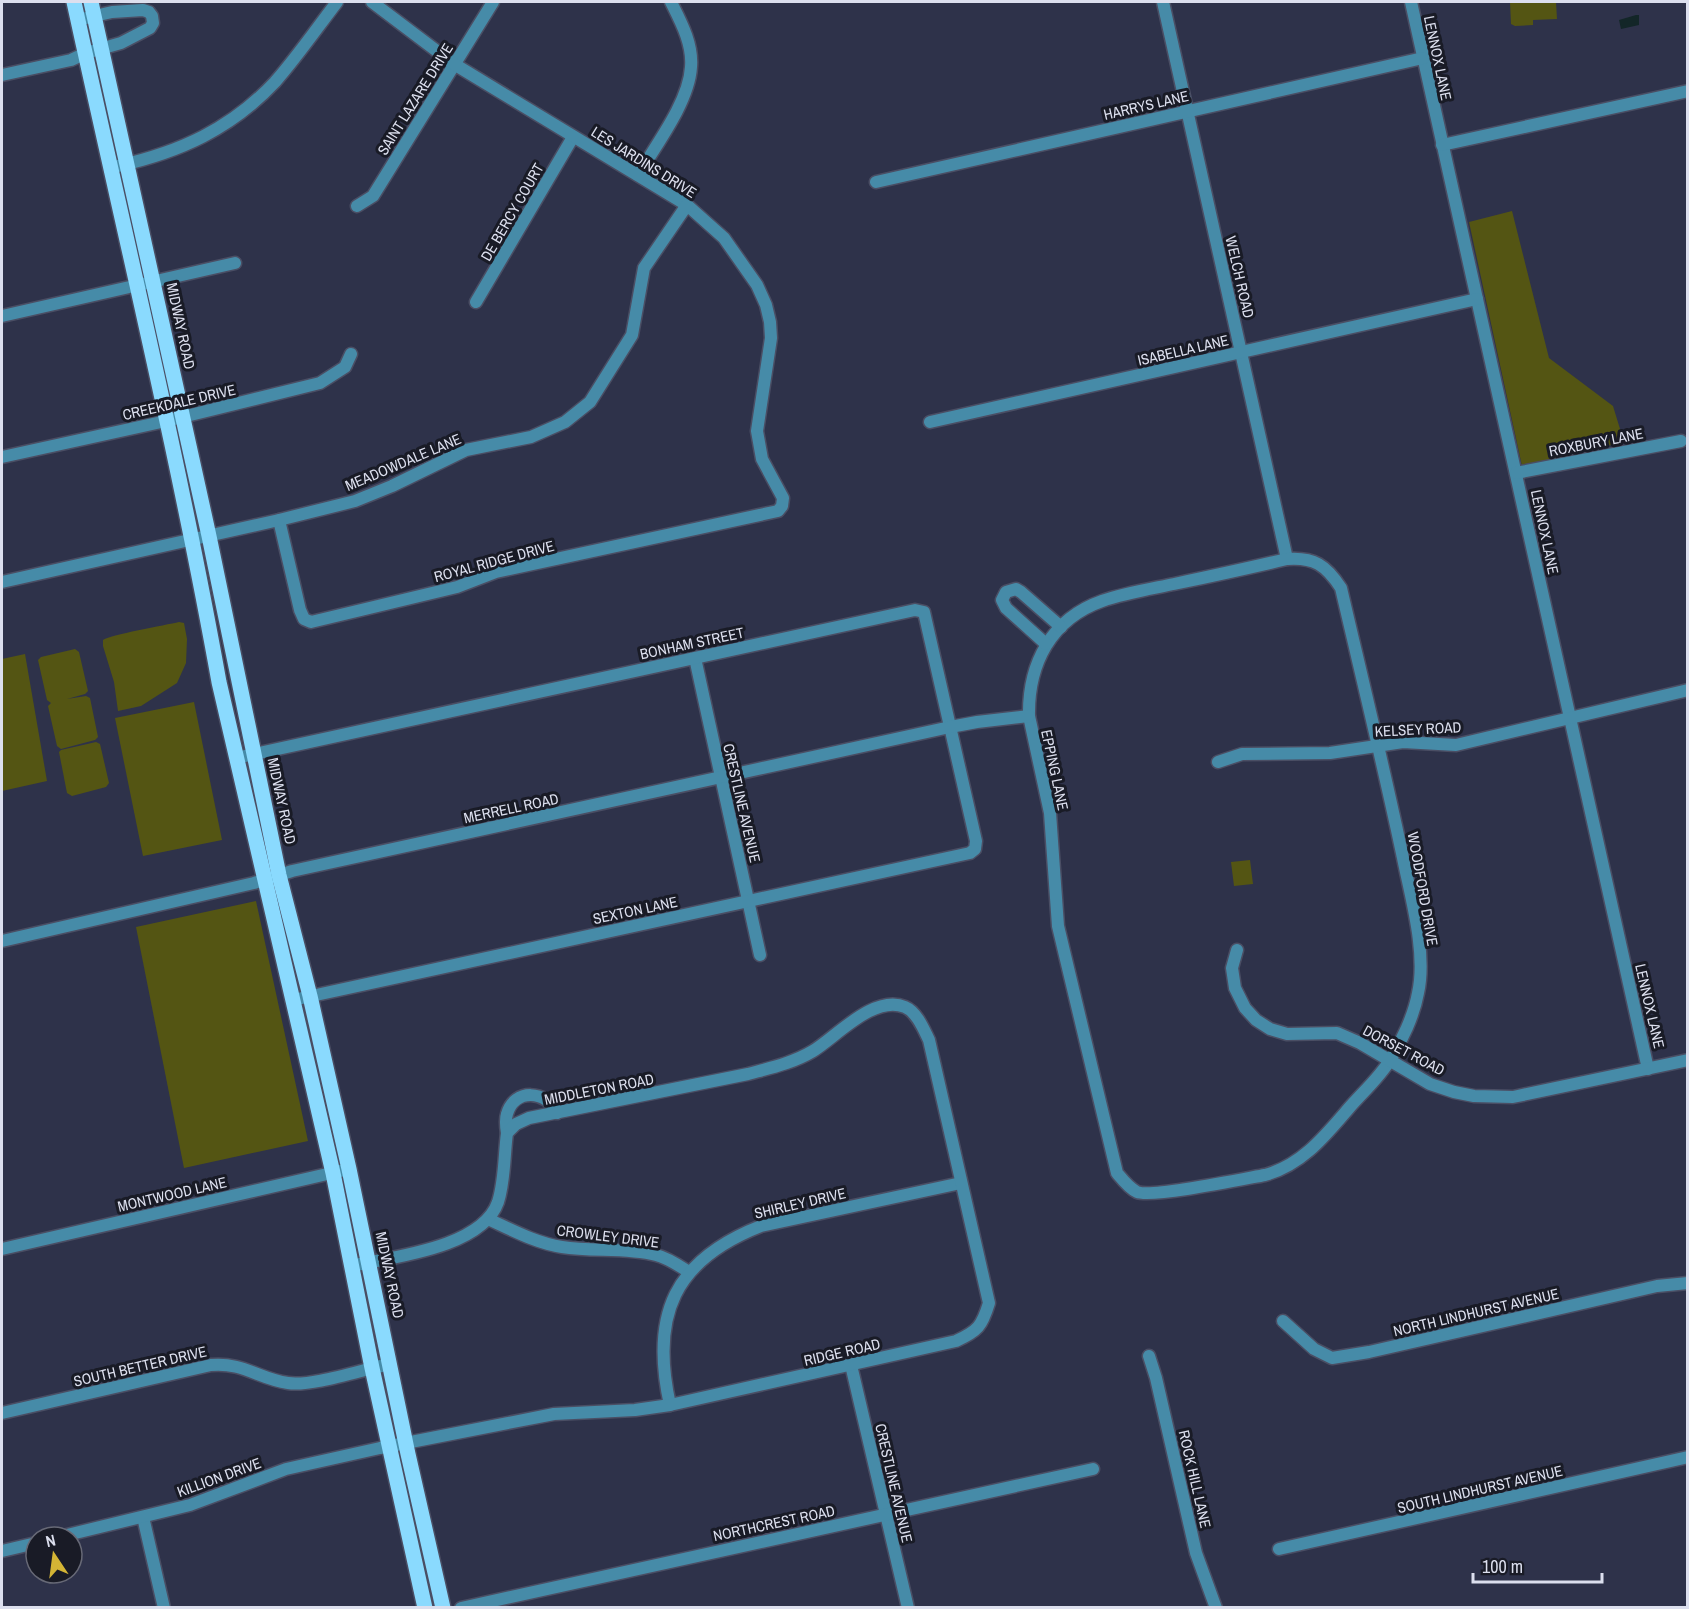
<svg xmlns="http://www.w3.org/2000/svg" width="1689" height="1609" font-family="'Archivo Narrow',sans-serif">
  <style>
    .green { fill: #545513 }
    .water { fill: #132628 }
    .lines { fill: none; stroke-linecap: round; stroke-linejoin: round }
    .minor-casing { stroke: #4a4e64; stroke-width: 15 }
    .major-casing { stroke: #4a4e64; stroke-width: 18 }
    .minor { stroke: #468ba8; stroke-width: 12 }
    .major { stroke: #8adafe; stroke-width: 15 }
    .labels { text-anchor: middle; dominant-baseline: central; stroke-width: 6; stroke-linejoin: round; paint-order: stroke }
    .street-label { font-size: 15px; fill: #dcdfee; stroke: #191b26 }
  </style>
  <rect width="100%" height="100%" fill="#2e324a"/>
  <g class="green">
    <path d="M1510,2H1556L1557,19L1533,20V25L1515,26L1511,24Z"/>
    <path d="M1512,211L1549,358L1613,406L1624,442L1522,466L1469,222Z"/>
    <path d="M179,622L184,623L187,639L186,663L177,683L141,706L118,711L114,682L103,646V640C109,635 166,625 179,622Z"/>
    <path d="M75,649L79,652L88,691L85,694L67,699L86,696L90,698L98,737L95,740L61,749L57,746L48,706L51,703L47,700L38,660L41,657Z"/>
    <path d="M25,654L47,781L2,791V659Z"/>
    <path d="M194,702L222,840L143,856L115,718Z"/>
    <path d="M96,742L100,744L109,783L106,787L72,796L67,793L59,752L61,750Z"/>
    <path d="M1250,860L1253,884L1234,886L1231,862Z"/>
    <path d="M256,901L308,1141L184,1168L136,927Z"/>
  </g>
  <path class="water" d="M1636,15H1639V25L1621,29L1619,20Z"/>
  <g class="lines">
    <g class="minor-casing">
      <g id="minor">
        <path d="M1163,2L1287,559"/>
        <path d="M1411,2L1648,1069"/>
        <path d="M2,75L71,60L86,53L121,43L150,28L153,23L152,16L149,12L143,10L112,12L86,18"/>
        <path d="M1442,145L1688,91"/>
        <path d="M118,166C180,152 231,129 275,82C297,57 317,28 337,2"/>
        <path d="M638,175C656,145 689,102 691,67C693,44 681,22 671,2"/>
        <path d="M876,182L1423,58"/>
        <path d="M357,206L373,196L493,2"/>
        <path d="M476,302L573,137"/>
        <path d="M2,316L235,263"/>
        <path d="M930,422L1477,299"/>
        <path d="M2,457L166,421L320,383L345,367L351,354"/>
        <path d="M1516,473L1681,441"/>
        <path d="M279,520L300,610L304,619L311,622L457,587L496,572L778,511L782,506L783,498L762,459L757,431L771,338L770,322L766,305L757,285L724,238L687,205L454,64L372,2"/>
        <path d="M1287,559C1314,557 1326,565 1341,588C1362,678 1384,768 1403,858C1411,898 1427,953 1418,993C1414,1015 1402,1041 1390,1060C1380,1077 1362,1093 1349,1108C1325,1136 1302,1165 1265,1175C1243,1179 1152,1198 1137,1192C1129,1188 1122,1179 1117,1173L1058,926L1050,813L1029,716C1028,664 1051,619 1102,601C1125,593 1150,589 1174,584C1212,576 1249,568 1287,559Z"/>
        <path d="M2,582L279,520L355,501L392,486L466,450L531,437L565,422L590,402L632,335L644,268L687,205"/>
        <path d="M1046,644L1006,608L1002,600L1006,592L1016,589L1021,592L1061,627"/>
        <path d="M695,658L760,955"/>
        <path d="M236,758L915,610L924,612L976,841L975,849L970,853L293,1000"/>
        <path d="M1218,762L1242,754L1330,753L1403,742L1456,745L1688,690"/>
        <path d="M2,941L254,883L292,871L950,727L977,722L1029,716"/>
        <path d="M1237,950L1232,968L1235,988L1245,1008L1256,1020L1270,1029L1287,1034L1337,1033L1360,1043L1430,1084L1454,1092L1474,1096L1513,1097L1688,1060"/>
        <path d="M507,1133C506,1127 505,1120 507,1114C514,1088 547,1090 557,1113"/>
        <path d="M488,1219C512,1230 536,1243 562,1247C593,1252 626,1247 656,1255C668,1258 678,1265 689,1272"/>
        <path d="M2,1249L349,1169"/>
        <path d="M1283,1321L1314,1349L1332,1358L1369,1352L1657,1286L1688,1283"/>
        <path d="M1149,1356L1156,1378L1196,1553L1216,1608"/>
        <path d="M851,1365L908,1608"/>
        <path d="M670,1405C650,1315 674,1260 761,1226L961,1183"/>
        <path d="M2,1413L211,1365C243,1362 259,1379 288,1383C311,1387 364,1369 390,1364"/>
        <path d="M143,1517L164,1608"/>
        <path d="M59,1537L190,1505L286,1469L380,1448L554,1414L635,1410L670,1405L956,1341C978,1331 982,1326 989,1303L929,1040C924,1030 917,1012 905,1007C874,994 836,1037 813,1051C793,1063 770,1068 748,1074L529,1118L516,1124L507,1133C504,1155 505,1180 498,1202C482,1248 392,1257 351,1266"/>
        <path d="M1279,1549L1688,1457"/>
        <path d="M2,1551L36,1543"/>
        <path d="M461,1608L1093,1469"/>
      </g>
    </g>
    <g class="major-casing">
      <g id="major">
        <path d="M74,2C123,228 178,454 219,682L333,1173L372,1368L425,1608"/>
        <path d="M91,2L209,536L279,875L310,996L349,1169L408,1454L443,1608"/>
      </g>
    </g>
    <use href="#minor" class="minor"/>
    <use href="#major" class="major"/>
  </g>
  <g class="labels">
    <g class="street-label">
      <text transform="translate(1438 58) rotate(78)">LENNOX LANE</text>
      <text transform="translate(415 99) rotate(-58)">SAINT LAZARE DRIVE</text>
      <text transform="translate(1146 105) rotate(-13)">HARRYS LANE</text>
      <text transform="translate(644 162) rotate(32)">LES JARDINS DRIVE</text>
      <text transform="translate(512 212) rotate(-60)">DE BERCY COURT</text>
      <text transform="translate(1240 277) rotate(77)">WELCH ROAD</text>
      <text transform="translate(181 326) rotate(78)">MIDWAY ROAD</text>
      <text transform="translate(1183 350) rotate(-13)">ISABELLA LANE</text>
      <text transform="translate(179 402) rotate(-13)">CREEKDALE DRIVE</text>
      <text transform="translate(1596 442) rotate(-11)">ROXBURY LANE</text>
      <text transform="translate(403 462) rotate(-23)">MEADOWDALE LANE</text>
      <text transform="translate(1545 532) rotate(78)">LENNOX LANE</text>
      <text transform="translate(494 561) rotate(-15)">ROYAL RIDGE DRIVE</text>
      <text transform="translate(692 643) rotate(-12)">BONHAM STREET</text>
      <text transform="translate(1418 729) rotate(-3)">KELSEY ROAD</text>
      <text transform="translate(1055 770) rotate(78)">EPPING LANE</text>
      <text transform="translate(282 801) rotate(78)">MIDWAY ROAD</text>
      <text transform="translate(742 803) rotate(77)">CRESTLINE AVENUE</text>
      <text transform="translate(511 808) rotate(-12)">MERRELL ROAD</text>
      <text transform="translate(1423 889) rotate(80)">WOODFORD DRIVE</text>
      <text transform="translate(635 910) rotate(-12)">SEXTON LANE</text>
      <text transform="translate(1650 1006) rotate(77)">LENNOX LANE</text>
      <text transform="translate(1404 1050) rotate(28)">DORSET ROAD</text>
      <text transform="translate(599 1089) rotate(-11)">MIDDLETON ROAD</text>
      <text transform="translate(172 1194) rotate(-13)">MONTWOOD LANE</text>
      <text transform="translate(800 1203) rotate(-13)">SHIRLEY DRIVE</text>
      <text transform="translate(608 1236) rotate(7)">CROWLEY DRIVE</text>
      <text transform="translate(390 1275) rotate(78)">MIDWAY ROAD</text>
      <text transform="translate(1476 1312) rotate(-13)">NORTH LINDHURST AVENUE</text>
      <text transform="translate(842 1352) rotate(-13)">RIDGE ROAD</text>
      <text transform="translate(140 1366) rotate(-13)">SOUTH BETTER DRIVE</text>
      <text transform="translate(219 1477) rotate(-20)">KILLION DRIVE</text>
      <text transform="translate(1195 1479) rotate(77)">ROCK HILL LANE</text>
      <text transform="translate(894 1483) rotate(77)">CRESTLINE AVENUE</text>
      <text transform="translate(1480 1489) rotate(-13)">SOUTH LINDHURST AVENUE</text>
      <text transform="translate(774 1523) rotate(-12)">NORTHCREST ROAD</text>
    </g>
  </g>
  <rect width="1689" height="1609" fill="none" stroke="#dcdfee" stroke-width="6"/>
  <g transform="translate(54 1555) rotate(347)"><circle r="28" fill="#191b26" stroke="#676976" stroke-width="1.5"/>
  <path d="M0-4.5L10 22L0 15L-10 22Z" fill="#d4b535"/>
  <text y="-9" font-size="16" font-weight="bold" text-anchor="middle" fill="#dcdfee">N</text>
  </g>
  <path d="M1473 1573v9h129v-9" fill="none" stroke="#dcdfee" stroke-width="3"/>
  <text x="1482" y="1573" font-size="18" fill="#dcdfee" stroke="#191b26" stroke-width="4.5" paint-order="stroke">100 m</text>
</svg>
